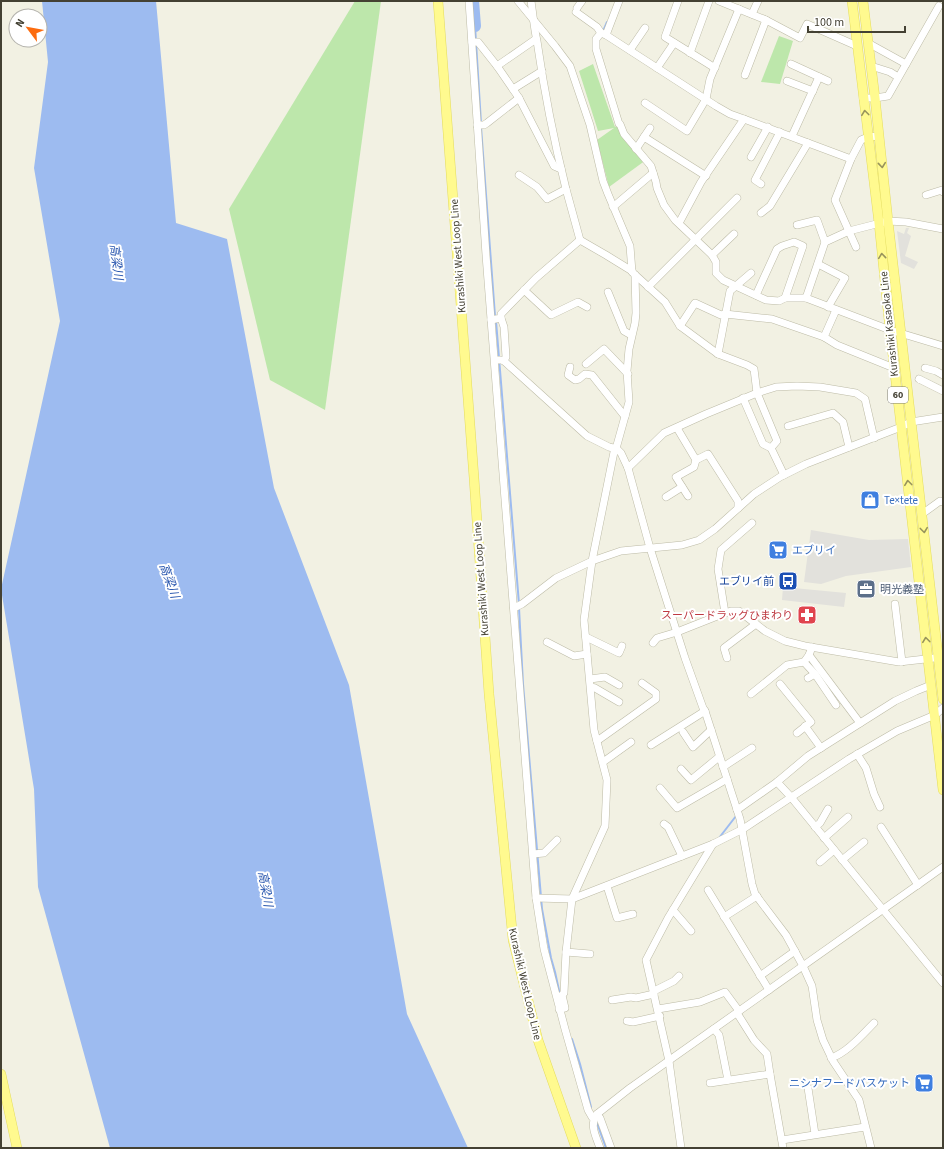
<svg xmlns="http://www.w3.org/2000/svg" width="944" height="1149" font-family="'Source Sans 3','Noto Sans JP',sans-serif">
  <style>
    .green { fill: #bde7ab }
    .parking { fill: #e2e1dc }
    .water { fill: #9dbbf0 }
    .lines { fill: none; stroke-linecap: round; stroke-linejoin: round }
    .stream { stroke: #9dbbf0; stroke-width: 2 }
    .river { stroke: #9dbbf0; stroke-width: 12 }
    .minor-casing { stroke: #bdbba6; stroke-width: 8 }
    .major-casing { stroke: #e4dc5f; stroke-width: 10 }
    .minor { stroke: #fff; stroke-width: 7 }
    .major { stroke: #fffa8f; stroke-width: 9 }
    .oneway { stroke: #98945c }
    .labels { text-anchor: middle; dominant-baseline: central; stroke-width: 4; stroke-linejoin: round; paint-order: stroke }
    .shield { fill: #fff; stroke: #7c7a70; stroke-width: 1 }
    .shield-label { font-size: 10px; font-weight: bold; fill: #444133 }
    .street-label { font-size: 11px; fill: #444133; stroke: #fff }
    .shop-label { font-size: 11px; fill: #366cbe; stroke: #fff; text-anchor: start }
    .transit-label { font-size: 11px; fill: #164399; stroke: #fff; text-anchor: end }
    .service-label { font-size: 11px; fill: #4e5e75; stroke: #fff; text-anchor: start }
    .health-label { font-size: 11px; fill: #be3a42; stroke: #fff; text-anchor: end }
    .water-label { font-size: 12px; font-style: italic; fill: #2c59b0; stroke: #fff }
  </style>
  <rect width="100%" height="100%" fill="#f2f1e3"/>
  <g class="green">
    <path d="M355,1H381L325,410L270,380L229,209Z"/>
    <path d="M779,36L793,41L780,84L761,82Z"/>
    <path d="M593,64L615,127L620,124L646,160L609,187L597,140L614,128L598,131L579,71Z"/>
  </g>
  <g class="parking">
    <path d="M906,228H909L907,233L911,236L905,256L918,262L914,269L901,263L897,231L904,234Z"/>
    <path d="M811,530L869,540L908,539L911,567L846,576L821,584L804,582Z"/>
    <path d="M783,587L846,593L844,607L782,600Z"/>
  </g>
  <path class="water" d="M42,1H156L176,223L227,239L274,488L349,685L407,1014L468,1148H110L38,887L34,789L1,589L60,321L34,168L48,62Z"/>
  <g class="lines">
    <g class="stream">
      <path d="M475,26L481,123"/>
      <path d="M604,29L607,22"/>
      <path d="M481,127L495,316"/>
      <path d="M496,321L519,604"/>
      <path d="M519,608L523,684L542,909L551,958L555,972L560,995"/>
      <path d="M719,838L736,816V814"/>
      <path d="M572,1039L580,1064L591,1107"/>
      <path d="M597,1123L606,1148"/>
    </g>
    <path class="river" d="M473,1L475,26"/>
    <g class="minor-casing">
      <g id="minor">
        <path d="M469,1L486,255L536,898L544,949L565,1029L588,1110L592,1117L594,1119"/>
        <path d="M518,1L555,46L570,66L590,125L603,181L608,194L630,246L632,272L665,302L680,326L718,354L747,365L754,369L757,393L777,441L771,448"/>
        <path d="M619,1L606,35L601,33L596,39V49L619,124H620L624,134L651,166L656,182L657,188L664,205L675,220L712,255L716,262V273L723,280L766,300L779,301L785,298H806L890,330L943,346"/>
        <path d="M678,1L665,37L715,68"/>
        <path d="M719,1L766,20L800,38L807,24L857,46"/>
        <path d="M577,8L582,1"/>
        <path d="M576,12L597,27L601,33"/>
        <path d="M752,14L758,1"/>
        <path d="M606,35L716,106L730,114L744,119"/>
        <path d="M472,42H478L497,66L519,98L554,166L561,169"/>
        <path d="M868,43L906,64"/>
        <path d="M630,50L645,28"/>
        <path d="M690,53L709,1"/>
        <path d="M791,64L828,81"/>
        <path d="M497,66L536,39"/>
        <path d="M871,66L890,72L898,77"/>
        <path d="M657,68L674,43"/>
        <path d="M745,75L766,20"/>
        <path d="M787,81L813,91"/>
        <path d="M513,89L542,71"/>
        <path d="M863,98H875L888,96L939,6"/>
        <path d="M645,103L687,131L706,99L710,79L739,9"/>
        <path d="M477,125H484L487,123L519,98"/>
        <path d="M792,136L819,77"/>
        <path d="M644,137L650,128"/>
        <path d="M636,149L644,137L706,176"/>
        <path d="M751,157L768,127"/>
        <path d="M519,175L537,187L547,199L566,189C554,141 544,90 537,41C534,28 533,14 531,1"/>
        <path d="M761,184L755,180L780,132"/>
        <path d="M566,189L580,240L606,255L632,271"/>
        <path d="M926,195L942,190L943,192"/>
        <path d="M613,207L653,173"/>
        <path d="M761,213L770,206L808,143"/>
        <path d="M679,223L701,182L744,119L851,159"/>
        <path d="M797,225L817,220L825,242L806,298"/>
        <path d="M825,242L849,231L888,221L906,222L943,229"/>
        <path d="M856,247L835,200L851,159L861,140L868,137L879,136"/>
        <path d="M712,255L734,234"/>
        <path d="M818,264L845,278L828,307"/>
        <path d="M648,287L737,198"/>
        <path d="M524,290L551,315L578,302L587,307"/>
        <path d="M608,292L624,331L631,335"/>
        <path d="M756,295L777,249L782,246L794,242L803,246L785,298"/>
        <path d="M501,318L504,327L506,357L504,361"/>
        <path d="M491,320L501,318V314L536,278L580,240"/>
        <path d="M680,326L695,303L721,315L725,314L772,319L824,337L837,345L894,368"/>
        <path d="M824,337L836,310"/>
        <path d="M718,354L730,291L751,273"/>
        <path d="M495,360H501L504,361L587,436L609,447L617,449L621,453L628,468L650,548L685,658L703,708L705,711L740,819L752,884L755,894L786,935L803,966L812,986L817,1020L823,1040L833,1061L859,1100L871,1148"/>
        <path d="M586,364L604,349L628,374"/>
        <path d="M570,367L568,375L575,380L579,379L585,374L592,375L623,414L625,416"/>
        <path d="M925,368L936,371L943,375"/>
        <path d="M919,379L943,391"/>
        <path d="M743,398L763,444L771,448L784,475"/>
        <path d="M788,426L833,413L843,422L849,447"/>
        <path d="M677,428L696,460L708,454L738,501V508"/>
        <path d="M628,468L664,433L706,414L757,393L776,387L797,386L820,387L856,393L865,399L874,438"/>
        <path d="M688,496L676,477L694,467L696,460"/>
        <path d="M666,497L682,487"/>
        <path d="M922,514L940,501L943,502"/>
        <path d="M895,604L902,662"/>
        <path d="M514,608L522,604L556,578L592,561L621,551L682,545L699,540L715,529L754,494L780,477L806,464L901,427L911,422L943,417"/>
        <path d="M725,613L718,569L721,550L752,523"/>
        <path d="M586,637L619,653L622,646"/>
        <path d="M547,642L574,656L587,654"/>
        <path d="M653,643L657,638L677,632L725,613L731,611H739L765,631L785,641L805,646L899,662L943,657"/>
        <path d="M812,647L809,655L860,723"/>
        <path d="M727,658L724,648L756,624"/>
        <path d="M804,662L815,674L836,705"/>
        <path d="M808,678L815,674"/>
        <path d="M590,679L605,677L619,685"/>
        <path d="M780,684L811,722L797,733"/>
        <path d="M591,687L595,688L619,702"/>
        <path d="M751,694L787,665L804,662L809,655"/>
        <path d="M805,726L821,748"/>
        <path d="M683,732L693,747L711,730"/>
        <path d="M597,741L656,699V693L642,683"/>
        <path d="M651,745L705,711"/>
        <path d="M857,754L866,768L874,794L880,807"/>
        <path d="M603,762L631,742"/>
        <path d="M723,767L752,748"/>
        <path d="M681,769L691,780L719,757"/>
        <path d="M777,782L791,797L943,983"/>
        <path d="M660,788L677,808L727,779"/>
        <path d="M737,810L777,782L808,756L895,701L916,691L931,685"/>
        <path d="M664,824L668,827L682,856"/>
        <path d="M815,827L820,823L828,809"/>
        <path d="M881,827L918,885"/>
        <path d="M824,838L848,817"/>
        <path d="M533,854L544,853L557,840"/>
        <path d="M842,860L864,842"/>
        <path d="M820,862L834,850"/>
        <path d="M607,886L617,918L633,914"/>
        <path d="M708,890L769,990"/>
        <path d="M536,898L572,899L713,844L743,829L849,759L897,731L935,715L943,708"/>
        <path d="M673,910L691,931"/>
        <path d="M724,917L757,896"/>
        <path d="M566,952L590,954"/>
        <path d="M760,976L795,951"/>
        <path d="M654,991L674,981L679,976"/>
        <path d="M612,1000L631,997L636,998L654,994"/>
        <path d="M559,1009L565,1008L562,995L564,993L566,952L572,899L605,826L607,780L594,730L584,620L592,561L614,452L617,445L629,402L627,371L629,349L635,323L636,313L635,275"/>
        <path d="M658,1009L700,1002L725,992L739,1011"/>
        <path d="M737,1013L754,1040L767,1054L770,1074"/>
        <path d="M627,1021L633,1022L660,1016"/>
        <path d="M714,1029L719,1035L728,1080"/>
        <path d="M831,1058C847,1053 863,1034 874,1023"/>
        <path d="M710,1083L770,1074L783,1148"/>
        <path d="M808,1088L815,1134"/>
        <path d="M597,1114L600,1118L611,1148"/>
        <path d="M782,1140L865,1127"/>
        <path d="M600,1148C596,1136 589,1125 597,1114L630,1088L943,867"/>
        <path d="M681,1148L669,1061L646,960L668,918L713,844"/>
      </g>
    </g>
    <g class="major-casing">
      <g id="major">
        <path d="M438,1L474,478L489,694L513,940L538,1040L576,1148"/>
        <path d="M852,1L879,223L890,330L943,790"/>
        <path d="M863,1L875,98L888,221L943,699"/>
        <path d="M1,1074L17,1148"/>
      </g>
    </g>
    <use href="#minor" class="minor"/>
    <use href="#major" class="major"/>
  </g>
  <defs><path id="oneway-chevron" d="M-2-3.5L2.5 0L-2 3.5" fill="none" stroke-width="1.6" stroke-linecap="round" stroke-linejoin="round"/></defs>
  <g class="oneway">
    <use href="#oneway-chevron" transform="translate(865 113) rotate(-97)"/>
    <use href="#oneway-chevron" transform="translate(882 165) rotate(84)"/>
    <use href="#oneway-chevron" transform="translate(882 256) rotate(-96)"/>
    <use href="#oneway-chevron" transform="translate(908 483) rotate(-97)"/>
    <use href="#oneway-chevron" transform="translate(924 530) rotate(83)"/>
    <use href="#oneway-chevron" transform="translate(926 640) rotate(-97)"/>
  </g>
  <defs>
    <g id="shop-square" transform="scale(1)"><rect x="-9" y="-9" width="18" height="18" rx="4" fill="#3f7fe0" stroke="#fff"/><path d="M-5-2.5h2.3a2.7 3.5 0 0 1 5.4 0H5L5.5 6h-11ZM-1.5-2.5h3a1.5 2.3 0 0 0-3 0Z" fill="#fff"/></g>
    <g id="supermarket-square" transform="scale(1)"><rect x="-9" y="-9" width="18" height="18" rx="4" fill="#3f7fe0" stroke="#fff"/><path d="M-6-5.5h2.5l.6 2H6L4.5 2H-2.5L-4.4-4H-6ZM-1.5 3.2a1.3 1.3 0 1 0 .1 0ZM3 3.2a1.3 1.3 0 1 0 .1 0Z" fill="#fff"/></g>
    <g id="bus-square" transform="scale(1)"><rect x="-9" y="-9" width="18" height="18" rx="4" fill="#1a4fb4" stroke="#fff"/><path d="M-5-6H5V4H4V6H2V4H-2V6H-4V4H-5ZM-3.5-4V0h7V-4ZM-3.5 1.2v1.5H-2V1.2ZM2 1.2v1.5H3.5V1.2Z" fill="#fff"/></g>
    <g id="office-square" transform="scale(1)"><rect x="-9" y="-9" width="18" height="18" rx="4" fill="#5c6f8a" stroke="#fff"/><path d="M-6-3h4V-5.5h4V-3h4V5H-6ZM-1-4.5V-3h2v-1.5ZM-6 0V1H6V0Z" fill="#fff"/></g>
    <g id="pharmacy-square" transform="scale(1)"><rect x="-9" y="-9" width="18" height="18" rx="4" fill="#e0444e" stroke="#fff"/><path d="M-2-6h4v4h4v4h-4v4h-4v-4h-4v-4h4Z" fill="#fff"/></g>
  </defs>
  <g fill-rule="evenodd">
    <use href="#shop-square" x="870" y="500"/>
    <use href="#supermarket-square" x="778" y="550"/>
    <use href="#bus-square" x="788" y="581"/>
    <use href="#office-square" x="866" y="589"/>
    <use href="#pharmacy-square" x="807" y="615"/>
    <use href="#supermarket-square" x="924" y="1083"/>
  </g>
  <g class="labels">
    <rect class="shield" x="888" y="387" width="20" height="16" rx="3"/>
    <g class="shield-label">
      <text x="898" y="395">60</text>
    </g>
    <g class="street-label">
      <text transform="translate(458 256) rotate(-94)">Kurashiki West Loop Line</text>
      <text transform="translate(889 324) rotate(-96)">Kurashiki Kasaoka Line</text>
      <text transform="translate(481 579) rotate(-94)">Kurashiki West Loop Line</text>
      <text transform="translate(525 984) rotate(77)">Kurashiki West Loop Line</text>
    </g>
    <g class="shop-label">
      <text x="884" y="500">Te×tete</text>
      <text x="792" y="550">エブリイ</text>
      <text x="910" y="1083" text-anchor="end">ニシナフードバスケット</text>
    </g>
    <g class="transit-label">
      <text x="774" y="581">エブリイ前</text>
    </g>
    <g class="service-label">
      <text x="880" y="589">明光義塾</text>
    </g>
    <g class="health-label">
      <text x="793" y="615">スーパードラッグひまわり</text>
    </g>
    <g class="water-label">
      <text transform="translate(116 262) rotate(83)">高梁川</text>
      <text transform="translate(169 581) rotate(70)">高梁川</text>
      <text transform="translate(265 889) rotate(80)">高梁川</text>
    </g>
  </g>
  <rect width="944" height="1149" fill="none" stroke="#444133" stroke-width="4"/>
  <g transform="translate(28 28) rotate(302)"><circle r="19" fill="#ffffff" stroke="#b4b3ad"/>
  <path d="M0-3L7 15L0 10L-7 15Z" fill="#fc6c10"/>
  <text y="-6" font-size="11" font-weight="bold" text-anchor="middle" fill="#444133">N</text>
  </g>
  <path d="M808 26v6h97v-6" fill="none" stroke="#444133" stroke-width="2"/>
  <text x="814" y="26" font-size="12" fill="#444133" stroke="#ffffff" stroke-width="3" paint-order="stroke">100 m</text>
</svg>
